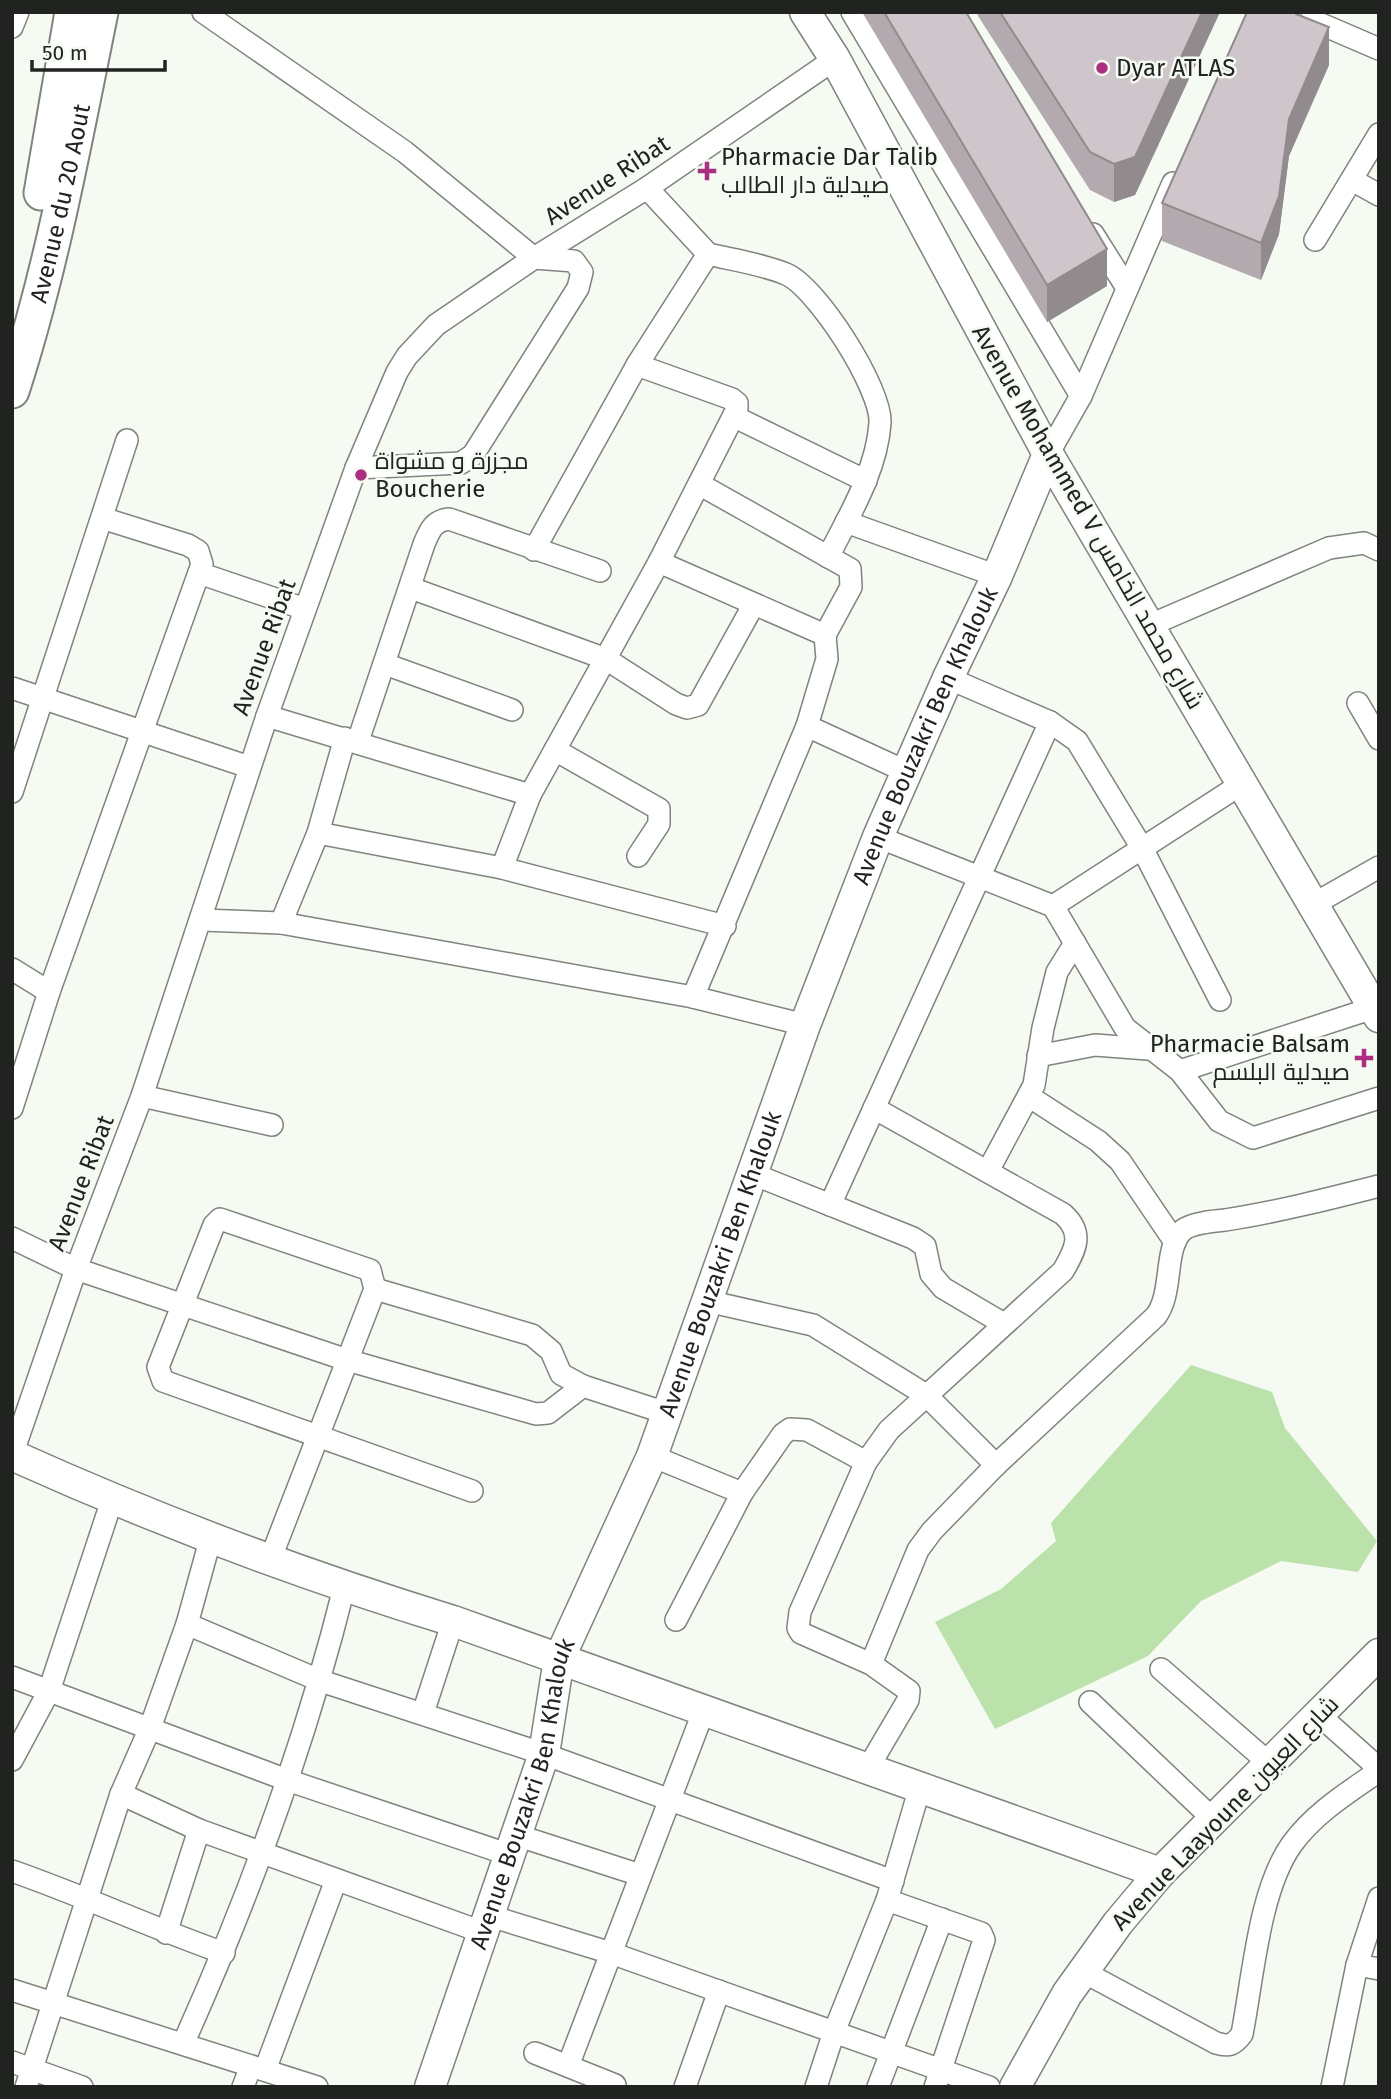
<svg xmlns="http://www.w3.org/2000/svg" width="1391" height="2099" font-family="'Fira Sans',Cairo,sans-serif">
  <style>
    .green { fill: #bce2ab }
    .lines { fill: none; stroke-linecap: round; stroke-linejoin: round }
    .street-casing { stroke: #7f847d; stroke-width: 24 }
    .secondary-casing { stroke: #7f847d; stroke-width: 33 }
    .primary-casing { stroke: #7f847d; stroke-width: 37 }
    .street { stroke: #fff; stroke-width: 21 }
    .secondary { stroke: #fff; stroke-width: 30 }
    .primary { stroke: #fff; stroke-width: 33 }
    .wall { fill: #b2aaaf }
    .shaded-wall { fill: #918b8e }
    .building { fill: #cfc6cb; stroke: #918b8e; stroke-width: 2 }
    .poi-dot { fill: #ab2e7f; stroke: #f5faf3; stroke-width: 2.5 }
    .labels { text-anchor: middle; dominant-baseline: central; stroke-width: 5; stroke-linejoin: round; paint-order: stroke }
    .poi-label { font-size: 24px; fill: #212321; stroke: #f5faf3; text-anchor: start }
    .street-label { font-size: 24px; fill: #212321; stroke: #f5faf3 }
  </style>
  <rect width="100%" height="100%" fill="#f5faf3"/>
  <path class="green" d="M1191,1365L1272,1392L1285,1428L1377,1541L1358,1572L1281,1561L1201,1601L1148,1656L995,1729L935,1622L1001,1589L1056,1541L1051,1523Z"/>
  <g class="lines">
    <g class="street-casing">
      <g id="street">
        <path d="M203,12L405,152L534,258L574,261L582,272L578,288L473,455L461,463L356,468"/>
        <path d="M852,12L1081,396"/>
        <path d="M1293,12L1379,49"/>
        <path d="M12,27L18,12"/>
        <path d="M1352,180L1379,195"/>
        <path d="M1093,234L1127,288"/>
        <path d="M1315,240L1379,134"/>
        <path d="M708,254C733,260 762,264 786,274C817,287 882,389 880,423C877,470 849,516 828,557"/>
        <path d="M735,417L866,481"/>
        <path d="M1048,454L1081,396L1173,183"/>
        <path d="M699,484L850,569L851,587L825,635"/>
        <path d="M846,522L997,576"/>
        <path d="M534,550L637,365"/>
        <path d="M659,562L825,635L827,659L807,726L693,997"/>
        <path d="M199,573L305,609"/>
        <path d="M411,588L606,659L676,704L687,708L698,705L754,604"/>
        <path d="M1148,626L1329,548L1364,543L1379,550"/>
        <path d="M385,664L512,710"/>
        <path d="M948,678L1050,722L1077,741L1142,848L1220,1000"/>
        <path d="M12,688L249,767"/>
        <path d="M1358,703L1379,739"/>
        <path d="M267,716L530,795L659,562L737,409V403L732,399L637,365L708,254L647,188"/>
        <path d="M807,726L907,772"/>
        <path d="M358,741L424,544C430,530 433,521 449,519L600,571"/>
        <path d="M555,750L659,809V824L638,856"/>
        <path d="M12,792L127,440"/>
        <path d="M318,833L502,868L725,926"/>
        <path d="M878,837L1053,906L1125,1028L1180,1071L1219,1121L1253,1138L1379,1098"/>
        <path d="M502,868L530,795"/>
        <path d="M1314,904L1379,867"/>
        <path d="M1053,906L1243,783"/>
        <path d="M202,920L281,923L693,997L805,1025"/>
        <path d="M281,923L318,833L345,738"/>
        <path d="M12,969L49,992"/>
        <path d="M1038,1056L1095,1045L1148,1049"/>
        <path d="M1180,1071L1373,1008"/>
        <path d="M142,1096L272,1125"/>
        <path d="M1030,1097L1098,1141L1120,1161L1175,1242"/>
        <path d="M12,1108L49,992L202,564L198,551L188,545L102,518"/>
        <path d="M988,1171L1034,1085L1043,1028L1057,972L1075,943"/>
        <path d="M753,1174L913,1238L925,1246L931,1274L943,1288L1004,1324"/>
        <path d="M830,1205L1050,722"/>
        <path d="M12,1238L76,1269L347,1360L536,1414L548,1413L583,1386"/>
        <path d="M375,1289L532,1335L551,1351L561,1374L583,1386L666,1413"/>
        <path d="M707,1301L813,1325L926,1395L996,1465"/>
        <path d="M12,1455L76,1269L142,1096L267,716L356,468L397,372L407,356L436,325L534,258L647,188L835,59"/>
        <path d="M652,1456L742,1493"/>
        <path d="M270,1560L375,1289L370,1270L220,1219L214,1225L158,1367L163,1381L472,1491"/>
        <path d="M676,1620L742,1493L783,1434L790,1429L807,1430L866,1462"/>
        <path d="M187,1624L321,1681L544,1754L893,1881"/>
        <path d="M871,1664L918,1550L932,1531L996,1465L1156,1316C1174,1292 1163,1248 1183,1230C1192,1223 1214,1221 1225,1220C1277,1212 1328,1199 1379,1186"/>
        <path d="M1161,1669L1270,1764"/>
        <path d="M12,1677L287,1780L510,1855"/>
        <path d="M1090,1702L1214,1820"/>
        <path d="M423,1713L453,1621"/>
        <path d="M12,1760L49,1691L112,1500"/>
        <path d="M868,1768L908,1700L909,1691L871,1664L801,1633L798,1628L800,1612L866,1462L889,1430L1063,1271C1076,1249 1084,1233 1063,1214L874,1108"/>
        <path d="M121,1794L199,1830L482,1932"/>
        <path d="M516,1835L640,1875"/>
        <path d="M12,1871C84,1896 152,1928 224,1953"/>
        <path d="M887,1900L981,1933L984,1940L935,2087"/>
        <path d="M487,1915L611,1953L989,2087"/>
        <path d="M166,1933L199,1830"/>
        <path d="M1357,1965L1379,1969"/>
        <path d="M1082,1971L1216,2043C1229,2047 1234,2045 1242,2034C1253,1978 1259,1890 1292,1844C1313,1815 1344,1795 1373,1775L1374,1764L1319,1715"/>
        <path d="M12,1990L317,2087"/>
        <path d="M183,2044C249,1897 305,1744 344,1588"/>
        <path d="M535,2053L615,2085"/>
        <path d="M12,2062L82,2087"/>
        <path d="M568,2066L704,1710"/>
        <path d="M265,2070L336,1880"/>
        <path d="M26,2087L121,1794L150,1728L187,1624L211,1537"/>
        <path d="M243,2087L251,2066"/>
        <path d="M685,2087L719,1991"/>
        <path d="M816,2087L834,2032L887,1900L920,1787"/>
        <path d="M878,2087L942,1919"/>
        <path d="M1332,2087L1357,1965L1379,1898"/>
      </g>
    </g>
    <g class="secondary-casing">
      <g id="secondary">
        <path d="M805,12L835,59L1048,454L1379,1017"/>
        <path d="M12,1455C156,1520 303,1575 453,1621L1160,1873"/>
        <path id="s1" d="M430,2087L544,1754L559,1659L652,1456L805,1025L878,837L948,678L997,576L1048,454"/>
        <path d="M1015,2087L1067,1994L1118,1923L1160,1873L1379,1654"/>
      </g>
    </g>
    <g class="primary-casing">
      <g id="primary">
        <path d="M41,193L72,12"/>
        <path id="s2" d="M12,391C52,268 75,139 101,12"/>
      </g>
    </g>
    <use href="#street" class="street"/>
    <use href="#secondary" class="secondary"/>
    <use href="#primary" class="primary"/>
  </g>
  <g class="wall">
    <path d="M862,12H966L1107,286L1047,322Z"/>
    <path d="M977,12H1220L1135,195L1114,202L1090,190L978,16Z"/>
    <path d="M1302,12V16L1329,65L1289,156L1279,234L1261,280L1162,241V203Z"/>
  </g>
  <g class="shaded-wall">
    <path d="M1202,12H1220L1135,195L1114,202V164Z"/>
    <path d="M1329,27V65L1289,156L1279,234L1261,280V243L1289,119Z"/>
    <path d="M1107,249V286L1047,322V285Z"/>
  </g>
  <g class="building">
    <path d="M884,12H966L1107,249L1047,285Z"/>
    <path d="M1000,12H1202L1135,157L1114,164L1090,152Z"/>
    <path d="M1247,12H1296V14L1329,27L1289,119L1279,196L1261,243L1162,203Z"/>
  </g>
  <g class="poi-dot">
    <circle cx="1102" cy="68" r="7"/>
    <path d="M703.5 160.5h7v7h7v7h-7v7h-7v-7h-7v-7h7z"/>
    <circle cx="361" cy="475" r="7"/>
    <path d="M1360.5 1047.5h7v7h7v7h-7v7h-7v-7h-7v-7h7z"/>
  </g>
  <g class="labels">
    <g class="poi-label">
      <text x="1116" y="68">Dyar ATLAS</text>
      <text x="721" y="157">Pharmacie Dar Talib<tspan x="721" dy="28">صيدلية دار الطالب</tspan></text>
      <text x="375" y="461">مجزرة و مشواة<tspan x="375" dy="28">Boucherie</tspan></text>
      <text x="1350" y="1044" text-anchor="end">Pharmacie Balsam<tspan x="1350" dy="28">صيدلية البلسم</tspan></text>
    </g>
    <g class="street-label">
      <text transform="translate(607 180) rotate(-33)">Avenue Ribat</text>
      <text stroke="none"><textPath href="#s2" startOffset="194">Avenue du 20 Aout</textPath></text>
      <text transform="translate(1088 517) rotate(60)">Avenue Mohammed V شارع محمد الخامس</text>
      <text transform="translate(264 647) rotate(-70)">Avenue Ribat</text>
      <text stroke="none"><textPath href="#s1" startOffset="1442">Avenue Bouzakri Ben Khalouk</textPath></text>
      <text transform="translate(81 1183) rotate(-69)">Avenue Ribat</text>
      <text stroke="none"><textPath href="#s1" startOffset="875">Avenue Bouzakri Ben Khalouk</textPath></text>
      <text stroke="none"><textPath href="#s1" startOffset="308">Avenue Bouzakri Ben Khalouk</textPath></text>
      <text transform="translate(1225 1813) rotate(-46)">Avenue Laayoune شارع العيون</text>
    </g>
  </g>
  <rect width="1391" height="2099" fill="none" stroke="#212321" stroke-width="28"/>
  <path d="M32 60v10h133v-10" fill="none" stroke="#212321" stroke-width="3.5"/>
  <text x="42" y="60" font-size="21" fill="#212321" stroke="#f5faf3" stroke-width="5" paint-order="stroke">50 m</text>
</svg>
